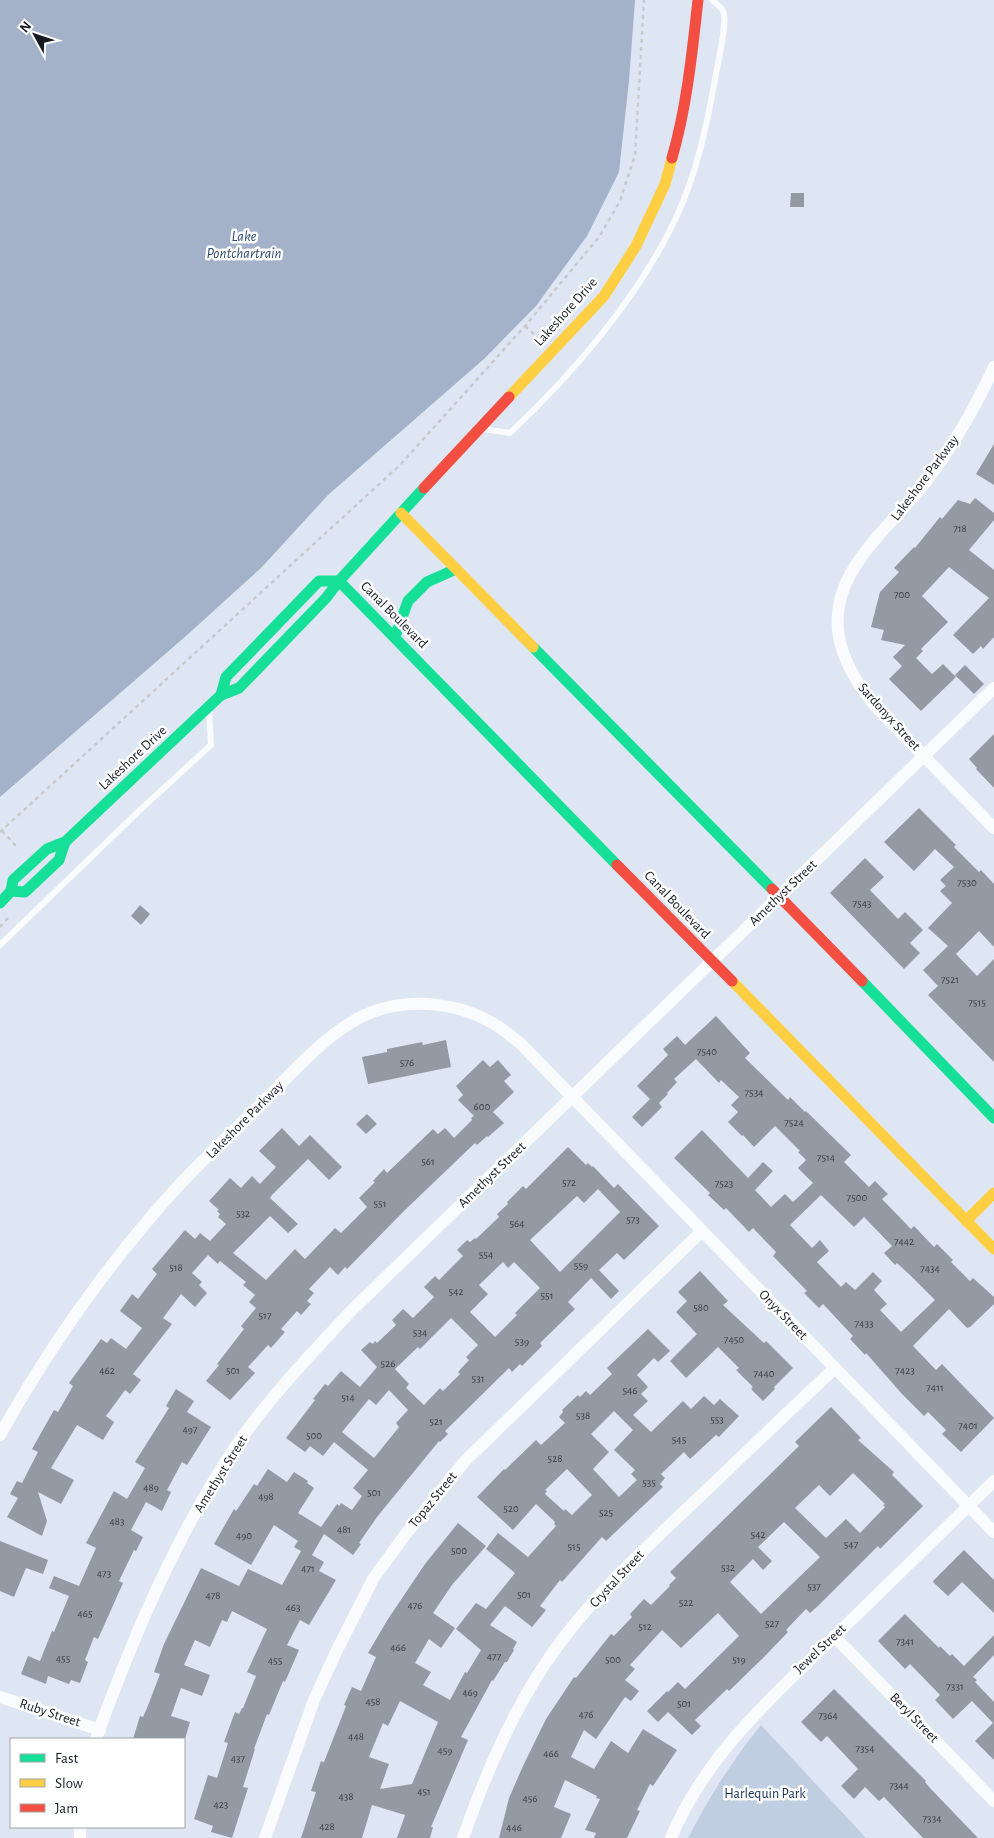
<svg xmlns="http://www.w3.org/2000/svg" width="994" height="1838" font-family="'Alegreya Sans',sans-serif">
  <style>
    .green { fill: #c1cde1 }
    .water { fill: #a3b2c9 }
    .building { fill: #949aa4; fill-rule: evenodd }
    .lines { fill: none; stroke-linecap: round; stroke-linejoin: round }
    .path { stroke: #c7c9cd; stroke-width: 2.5; stroke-dasharray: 4 4; stroke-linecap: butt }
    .lane { stroke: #fafbfd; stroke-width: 6 }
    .street { stroke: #fafbfd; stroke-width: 12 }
    .fast { stroke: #16e098; stroke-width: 11 }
    .slow { stroke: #ffcf43; stroke-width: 11 }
    .jam { stroke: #f24e42; stroke-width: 11 }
    .labels { text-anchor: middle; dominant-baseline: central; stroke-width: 5; stroke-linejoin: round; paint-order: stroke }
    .number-label { font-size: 11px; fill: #363b43 }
    .street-label { font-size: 14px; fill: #161b23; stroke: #fff }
    .park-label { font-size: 14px; fill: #172e55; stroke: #fff }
    .water-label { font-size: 15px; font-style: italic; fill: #314a73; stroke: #fff }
  </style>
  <rect width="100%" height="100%" fill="#dee6f3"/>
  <path class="green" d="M761,1725L866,1838H688C709,1797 732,1761 761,1725Z"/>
  <path class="water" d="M0,0H635L629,81L619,172L587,236L536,306L485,358L328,495L261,568L186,636L0,797Z"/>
  <g class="building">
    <path d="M791,193H804V207H790Z"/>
    <path d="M994,444V485L976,474Z"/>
    <path d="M975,498L994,513V520L969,550L994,570V637L983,649L981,646L973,654L953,635L989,598L949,567L922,596L948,622L921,649L923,651L916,658L932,674L943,664L956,677L921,711L889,679L902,666L893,657L905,645L881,640L884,630L871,627L880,592L899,572L894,568L914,547L915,548L940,517L942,519L958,500L970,504Z"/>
    <path d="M965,665L984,684L974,694L955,675Z"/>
    <path d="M994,734V788L976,769L977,768L969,759Z"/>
    <path d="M919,808L956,845L954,847L979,872L981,870L994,884V947L979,931L956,954L977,976L994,959V1062L928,995L938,986L923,970L948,946L928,928L952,903L940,891L946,886L940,880L954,867L935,849L914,871L884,842Z"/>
    <path d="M865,858L884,877L870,890L898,919L905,912L923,930L910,943L920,953L904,969L830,893Z"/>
    <path d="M140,905L150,914L141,925L131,916Z"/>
    <path d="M716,1016L750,1053L745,1058L788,1100L790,1097L805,1112L806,1111L851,1155L844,1162L869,1187L875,1181L888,1194L882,1199L911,1229L914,1226L934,1247L937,1244L953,1260L951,1262L970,1281L973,1278L994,1297V1304L970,1327L967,1328L949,1309L913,1346L936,1370L942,1364L994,1418L961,1452L942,1434L946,1430L928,1412L924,1416L902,1394L866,1353L865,1355L850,1339L853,1336L823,1304L819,1308L804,1293L807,1291L773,1256L776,1252L753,1228L749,1232L726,1208L724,1210L708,1195L710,1193L674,1158L702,1130L748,1178L763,1162L773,1171L755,1190L771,1207L785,1194L793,1202L813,1183L798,1168L806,1160L798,1152L800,1151L775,1126L754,1147L743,1135L742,1136L728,1122L738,1112L731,1105L739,1097L721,1080L719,1083L696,1059L674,1079L677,1082L667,1093L668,1094L659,1103L662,1107L642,1127L632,1117L650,1099L637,1086L668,1055L663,1049L677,1036L685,1045ZM821,1195L854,1227L864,1217L892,1246L884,1253L895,1265L897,1263L911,1276L935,1300L901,1332L880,1310L887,1304L874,1290L882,1281L873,1272L855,1290L846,1282L841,1287L817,1262L829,1251L820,1240L812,1248L790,1225Z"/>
    <path d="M446,1040L451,1067L368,1084L362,1057L387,1052V1049L422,1042L423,1045Z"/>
    <path d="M483,1060L490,1067L498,1060L511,1075L504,1081L514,1092L493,1112L504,1123L488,1137L487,1136L477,1145L475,1143L405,1210L347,1269L345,1267L338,1275L330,1267L309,1289L314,1293L307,1301L311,1304L301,1315L297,1311L281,1329L285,1332L271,1348L268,1345L248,1367L255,1373L233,1397L230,1400L206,1381L219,1365L217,1364L244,1329L241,1326L256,1308L249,1302L255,1295L243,1285L246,1282L220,1261L218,1264L208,1255L192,1273L202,1282L199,1285L207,1293L195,1307L181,1294L163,1318L172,1324L133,1374L141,1380L130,1394L125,1390L106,1416L114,1422L103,1440L77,1425L51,1468L74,1480L61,1504L38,1492L47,1521L42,1536L7,1517L18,1498L10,1494L17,1481L22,1483L38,1452L32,1449L54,1410L58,1412L73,1386L69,1383L101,1339L107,1343L111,1338L126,1349L142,1328L120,1311L132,1294L138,1299L157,1274L152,1269L185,1230L195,1239L200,1233L210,1241L226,1224L218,1217L220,1214L217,1211L219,1210L209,1201L230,1178L241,1188L252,1176L260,1184L276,1167L259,1151L282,1128L299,1146L310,1135L342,1167L329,1180L308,1159L272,1195L270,1198L298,1224L288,1233L270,1216L233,1253L266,1280L295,1249L305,1259L335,1228L341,1233L367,1207L359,1198L375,1182L373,1181L384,1169L387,1173L433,1129L438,1134L445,1128L454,1138L472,1120L471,1118L474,1116L458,1100L463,1095L456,1086Z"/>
    <path d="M367,1114L377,1124L366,1134L356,1124Z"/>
    <path d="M568,1147L586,1165L588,1163L592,1167L593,1166L614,1188L618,1184L659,1226L624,1260L617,1253L599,1270L619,1291L611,1299L591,1278L568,1302L575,1309L540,1343L542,1346L522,1366L520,1364L512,1372L509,1368L445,1431L448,1434L440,1442L439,1441L377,1517L359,1543L361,1544L353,1555L324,1534L312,1555L324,1562L319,1571L336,1580L309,1625L300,1620L287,1645L299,1650L285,1682L283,1681L269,1715L267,1714L254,1749H255L243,1787L248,1788L232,1838L211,1832L213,1826L194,1819L208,1775L217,1778L228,1743L224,1742L235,1712L239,1714L242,1708H243L256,1676L247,1672L267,1629L232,1611L227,1622L222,1620L210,1647L195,1640L184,1665L210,1675L202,1696L181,1688L171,1716L190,1722L185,1739H133L140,1716L143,1717L147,1708L160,1674L154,1672L164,1644L201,1568L239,1586L248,1569L282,1585L301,1551L294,1547L298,1541L274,1525L251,1565L214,1544L234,1509L236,1511L254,1484L257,1486L268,1469L287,1482L294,1472L308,1481L307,1483L314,1488L298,1513L321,1527L337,1504L339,1506L341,1503L352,1510L362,1496L353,1488L368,1470L334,1442L323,1456L310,1446L305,1452L286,1438L315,1400L313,1399L325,1384L328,1386L341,1371L360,1387L377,1367L361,1350L370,1342L373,1344L375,1341L377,1343L396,1325L392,1320L403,1309L413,1318L434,1297L424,1287L435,1276L439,1280L463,1256L457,1250L467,1240L470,1242L475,1238L476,1239L499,1217L497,1214L508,1204L507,1202L523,1186L526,1189ZM598,1189L620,1212L560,1272L530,1240L577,1196L584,1203ZM503,1262L508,1268L514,1262L540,1288L515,1313L517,1315L495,1337L470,1312L488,1294L479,1285ZM451,1318L478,1345L466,1357L469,1360L458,1372L460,1374L443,1391L440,1388L424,1405L406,1388L409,1384L395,1369L418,1347L420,1349ZM389,1390L408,1410L396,1423L399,1427L374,1458L342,1432L369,1399L376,1405Z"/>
    <path d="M700,1271L728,1301L723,1305L764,1343L766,1341L793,1368L774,1387L775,1389L763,1401L751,1389L753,1387L736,1370L739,1368L718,1347L686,1378L670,1361L697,1334L676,1312L687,1301L678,1292Z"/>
    <path d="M648,1329L670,1351L658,1362L654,1358L637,1375L648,1387L641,1394L648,1401L633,1415L651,1432L683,1401L691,1409L704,1396L714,1405L720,1399L739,1416L719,1437L716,1435L690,1459L684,1452L661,1474L665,1478L660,1484L663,1487L606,1541L602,1537L562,1582L560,1580L540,1606L546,1610L532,1627L505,1606L490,1625L517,1642L513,1649L514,1650L507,1662H505L493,1681L492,1680L461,1737L468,1740L431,1827H433L430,1838H397L405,1815L372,1805L362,1838H301L316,1792L311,1791L321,1761L324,1762L346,1706L344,1705L352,1687L361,1691L376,1657L368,1653L388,1619L425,1564L458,1523L486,1546L452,1585L433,1613L455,1628L441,1648L429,1639L415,1663L431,1672L423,1685L450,1700L465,1672L467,1673L481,1650L456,1629L476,1603L486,1609L515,1573L486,1549L498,1533L528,1557L556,1526L554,1524L555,1522L536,1504L513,1530L477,1497L504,1469L505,1470L536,1440L541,1445L565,1423L559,1417L563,1412L562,1410L578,1395L580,1397L586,1391L590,1395L612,1374L607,1368ZM614,1411L633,1430L614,1450L635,1470L631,1474L637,1480L619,1497L593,1469L609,1452L591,1434ZM567,1469L592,1495L572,1515L565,1509L564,1511L545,1494L547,1491L545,1490ZM400,1701L438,1722L412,1784L380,1789L389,1764L369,1757L383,1723L388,1726Z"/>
    <path d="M176,1389L194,1401L187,1412L211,1427L187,1465L182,1462L167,1490L171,1492L162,1511L146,1502L131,1530L143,1537L136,1551L134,1550L119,1581L123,1583L98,1639L94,1637L85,1660L88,1662L80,1683L71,1680L69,1684L48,1676L46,1684L21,1674L28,1656L40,1661L52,1631L54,1632L69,1596L49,1588L54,1576L79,1586L96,1548L86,1543L114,1491L127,1499L145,1468L135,1462L169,1408L166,1406Z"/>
    <path d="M831,1407L861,1438L858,1440L894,1472L892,1475L923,1506L880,1549L878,1546L818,1606L810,1613L806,1609L786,1630L788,1632L766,1655L729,1691L727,1689L695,1720L701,1726L692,1735L668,1712L658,1722L647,1711L667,1691L668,1692L678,1682L685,1689L739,1636L718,1613L681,1648L662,1630L630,1665L635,1669L625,1680L639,1691L631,1701L625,1697L596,1739L584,1730L571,1757L594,1769L611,1741L628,1753L643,1729L677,1750L653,1786L650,1784L637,1810L640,1811L627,1838H594L596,1833L585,1830L600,1799L596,1798L597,1796L565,1780L554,1807L571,1814L561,1838H499L509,1798L523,1766L546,1719L574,1677L576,1678L611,1634L614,1636L632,1617L630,1614L644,1599L651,1605L670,1586L669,1585L676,1578L670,1572L799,1446L795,1442ZM853,1473L885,1504L883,1505L885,1507L860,1533L846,1519L826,1538L795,1508L819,1485L830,1496ZM784,1522L820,1557L761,1614L730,1582L753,1559L763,1570L772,1561L758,1547Z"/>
    <path d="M0,1541L48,1560L43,1574L26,1568L14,1597L0,1591Z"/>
    <path d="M964,1550L994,1580V1613L962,1582L948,1596L934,1583L933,1581Z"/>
    <path d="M905,1614L939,1648L940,1646L950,1656L952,1654L964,1666L994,1635V1655L973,1677L977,1680L975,1682L994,1702V1760L975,1741L993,1723L972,1701L953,1719L935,1700L940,1695L910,1664L905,1669L878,1641Z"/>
    <path d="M834,1689L926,1781L925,1782L930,1788L978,1838H923L884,1797L879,1801L865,1787L854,1799L841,1786L858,1769L827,1736L821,1742L801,1722Z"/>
  </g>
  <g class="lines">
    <g class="path">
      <path d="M525,326L538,338"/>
      <path d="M2,831L18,848"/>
      <path d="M0,832L401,464L525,326L599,237L620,201L635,155L644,0"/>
      <path d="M0,927L8,918"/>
    </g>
    <g class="lane">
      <path d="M484,429L510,433C572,375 636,300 673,224C696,178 707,125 716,74C718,63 728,19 723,11C721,7 715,3 712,0"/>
      <path d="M0,945L141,809L211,745L209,709"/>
    </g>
    <g class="street">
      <path d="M994,367C975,408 952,448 924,484C904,510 878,532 860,559C821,613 837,660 876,707L994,828"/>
      <path d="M0,1435C43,1358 93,1285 150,1218C185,1176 225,1139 264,1101C296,1069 334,1024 378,1010C414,999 456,1003 489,1021C501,1027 511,1036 522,1045L994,1532"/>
      <path d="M834,1636L994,1801"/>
      <path d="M0,1697L100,1730"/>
      <path d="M96,1739C131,1642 172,1545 228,1458C263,1404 308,1357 352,1310L994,688"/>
      <path d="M80,1827V1838"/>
      <path d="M265,1838L314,1700L337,1650L373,1579L405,1535L465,1461L702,1231"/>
      <path d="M463,1838C485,1776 510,1716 547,1661C587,1602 641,1552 693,1503C740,1458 787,1413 835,1368"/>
      <path d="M671,1838C706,1754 773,1696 837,1634C889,1583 941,1532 994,1481"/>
    </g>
    <g class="fast">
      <path d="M339,581L617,865"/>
      <path d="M395,637L408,601L427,582L456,569"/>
      <path d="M533,647L772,889"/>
      <path d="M221,695L226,677L319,581H339"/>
      <path d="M11,891L25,892L59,860L65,842"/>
      <path d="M0,903L11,891L13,880L47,849L65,842L221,695L239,688L326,598L339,581L424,488"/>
      <path d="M862,981L994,1118"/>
    </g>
    <g class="slow">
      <path d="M509,397L604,296L636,246L665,184L672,158"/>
      <path d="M401,513L533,647"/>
      <path d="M732,981L994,1249"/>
      <path d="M966,1221L994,1193"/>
    </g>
    <g class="jam">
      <path d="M672,158C687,106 692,53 698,0"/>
      <path d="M424,488L509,397"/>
      <path d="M617,865L732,981"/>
      <path d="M772,889L862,981"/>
    </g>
  </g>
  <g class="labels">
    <g class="number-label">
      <text x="960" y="528">718</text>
      <text x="902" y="594">700</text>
      <text x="967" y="882">7530</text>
      <text x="862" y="903">7543</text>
      <text x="950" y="979">7521</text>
      <text x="977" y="1002">7515</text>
      <text x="707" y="1051">7540</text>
      <text x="407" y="1062">576</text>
      <text x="754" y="1092">7534</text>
      <text x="482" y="1106">600</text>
      <text x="794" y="1122">7524</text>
      <text x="826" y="1157">7514</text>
      <text x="428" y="1161">561</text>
      <text x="569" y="1182">572</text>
      <text x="724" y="1183">7523</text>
      <text x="857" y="1197">7500</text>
      <text x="380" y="1203">551</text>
      <text x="243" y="1213">532</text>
      <text x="633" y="1219">573</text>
      <text x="517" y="1223">564</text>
      <text x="904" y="1241">7442</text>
      <text x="486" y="1254">554</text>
      <text x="581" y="1265">559</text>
      <text x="176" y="1267">518</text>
      <text x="930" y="1268">7434</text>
      <text x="456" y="1291">542</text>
      <text x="547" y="1295">551</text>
      <text x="701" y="1307">580</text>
      <text x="265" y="1315">517</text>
      <text x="864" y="1323">7433</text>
      <text x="420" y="1332">534</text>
      <text x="734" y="1339">7450</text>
      <text x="522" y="1341">539</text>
      <text x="388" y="1363">526</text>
      <text x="107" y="1370">462</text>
      <text x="233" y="1370">501</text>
      <text x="905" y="1370">7423</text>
      <text x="764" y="1373">7440</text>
      <text x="478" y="1378">531</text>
      <text x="935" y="1387">7411</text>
      <text x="630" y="1390">546</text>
      <text x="348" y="1397">514</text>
      <text x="583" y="1415">538</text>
      <text x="717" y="1419">553</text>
      <text x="436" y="1421">521</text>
      <text x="968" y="1425">7401</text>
      <text x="190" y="1429">497</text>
      <text x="314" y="1435">500</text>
      <text x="679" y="1439">545</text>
      <text x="555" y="1458">528</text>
      <text x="649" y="1482">535</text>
      <text x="151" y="1487">489</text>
      <text x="374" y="1492">501</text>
      <text x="266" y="1496">498</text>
      <text x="511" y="1508">520</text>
      <text x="606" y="1512">525</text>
      <text x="117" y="1521">483</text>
      <text x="344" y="1529">481</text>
      <text x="758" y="1534">542</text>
      <text x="244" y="1535">490</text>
      <text x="851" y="1544">547</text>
      <text x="574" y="1546">515</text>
      <text x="459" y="1550">500</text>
      <text x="728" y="1567">532</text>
      <text x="308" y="1568">471</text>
      <text x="104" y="1573">473</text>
      <text x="814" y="1586">537</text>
      <text x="524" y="1594">501</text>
      <text x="213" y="1595">478</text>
      <text x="686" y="1602">522</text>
      <text x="415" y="1605">476</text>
      <text x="293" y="1607">463</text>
      <text x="85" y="1613">465</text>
      <text x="772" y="1623">527</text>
      <text x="645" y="1626">512</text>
      <text x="905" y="1641">7341</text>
      <text x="398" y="1647">466</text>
      <text x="494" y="1656">477</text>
      <text x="63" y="1658">455</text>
      <text x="613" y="1659">500</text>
      <text x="739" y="1659">519</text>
      <text x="275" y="1660">455</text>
      <text x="955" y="1686">7331</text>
      <text x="470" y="1692">469</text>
      <text x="373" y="1701">458</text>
      <text x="684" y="1703">501</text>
      <text x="586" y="1714">476</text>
      <text x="828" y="1715">7364</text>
      <text x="356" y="1736">448</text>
      <text x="865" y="1748">7354</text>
      <text x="445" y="1750">459</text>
      <text x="551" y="1753">466</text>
      <text x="238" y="1758">437</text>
      <text x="899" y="1785">7344</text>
      <text x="424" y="1791">451</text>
      <text x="346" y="1796">438</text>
      <text x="530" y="1798">456</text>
      <text x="221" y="1804">423</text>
      <text x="932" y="1818">7334</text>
      <text x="327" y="1826">428</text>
      <text x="514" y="1827">446</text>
    </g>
    <g class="street-label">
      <text transform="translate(566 312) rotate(-48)">Lakeshore Drive</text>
      <text transform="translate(925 478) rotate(-53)">Lakeshore Parkway</text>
      <text transform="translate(394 615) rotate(45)">Canal Boulevard</text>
      <text transform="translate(889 717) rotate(48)">Sardonyx Street</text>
      <text transform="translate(133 758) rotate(-43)">Lakeshore Drive</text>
      <text transform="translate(783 893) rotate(-44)">Amethyst Street</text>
      <text transform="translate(677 905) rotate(46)">Canal Boulevard</text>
      <text transform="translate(245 1120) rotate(-45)">Lakeshore Parkway</text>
      <text transform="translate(492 1175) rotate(-44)">Amethyst Street</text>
      <text transform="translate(783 1315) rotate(46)">Onyx Street</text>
      <text transform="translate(221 1474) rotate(-58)">Amethyst Street</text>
      <text transform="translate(433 1500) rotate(-51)">Topaz Street</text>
      <text transform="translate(617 1579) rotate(-47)">Crystal Street</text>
      <text transform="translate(820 1649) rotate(-43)">Jewel Street</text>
      <text transform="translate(50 1713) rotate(18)">Ruby Street</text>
      <text transform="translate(914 1718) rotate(46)">Beryl Street</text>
    </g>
    <g class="park-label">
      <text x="765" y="1794">Harlequin Park</text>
    </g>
    <g class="water-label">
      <text x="244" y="236">Lake<tspan x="244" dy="17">Pontchartrain</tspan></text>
    </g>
  </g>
  <rect x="10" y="1738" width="175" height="90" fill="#ffffff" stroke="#a2a4a7"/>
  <rect x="20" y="1754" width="25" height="8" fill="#16e098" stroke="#a2a4a7"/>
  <text x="55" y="1763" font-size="15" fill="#161b23">Fast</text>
  <rect x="20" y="1779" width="25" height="8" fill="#ffcf43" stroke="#a2a4a7"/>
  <text x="55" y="1788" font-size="15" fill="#161b23">Slow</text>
  <rect x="20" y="1804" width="25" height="8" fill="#f24e42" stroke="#a2a4a7"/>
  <text x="55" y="1813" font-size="15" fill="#161b23">Jam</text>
  <g transform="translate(35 35) rotate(310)" stroke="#ffffff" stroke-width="4" paint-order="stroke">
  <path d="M0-4L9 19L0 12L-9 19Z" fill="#161b23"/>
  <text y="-8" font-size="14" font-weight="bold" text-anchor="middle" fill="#161b23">N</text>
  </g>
</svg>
